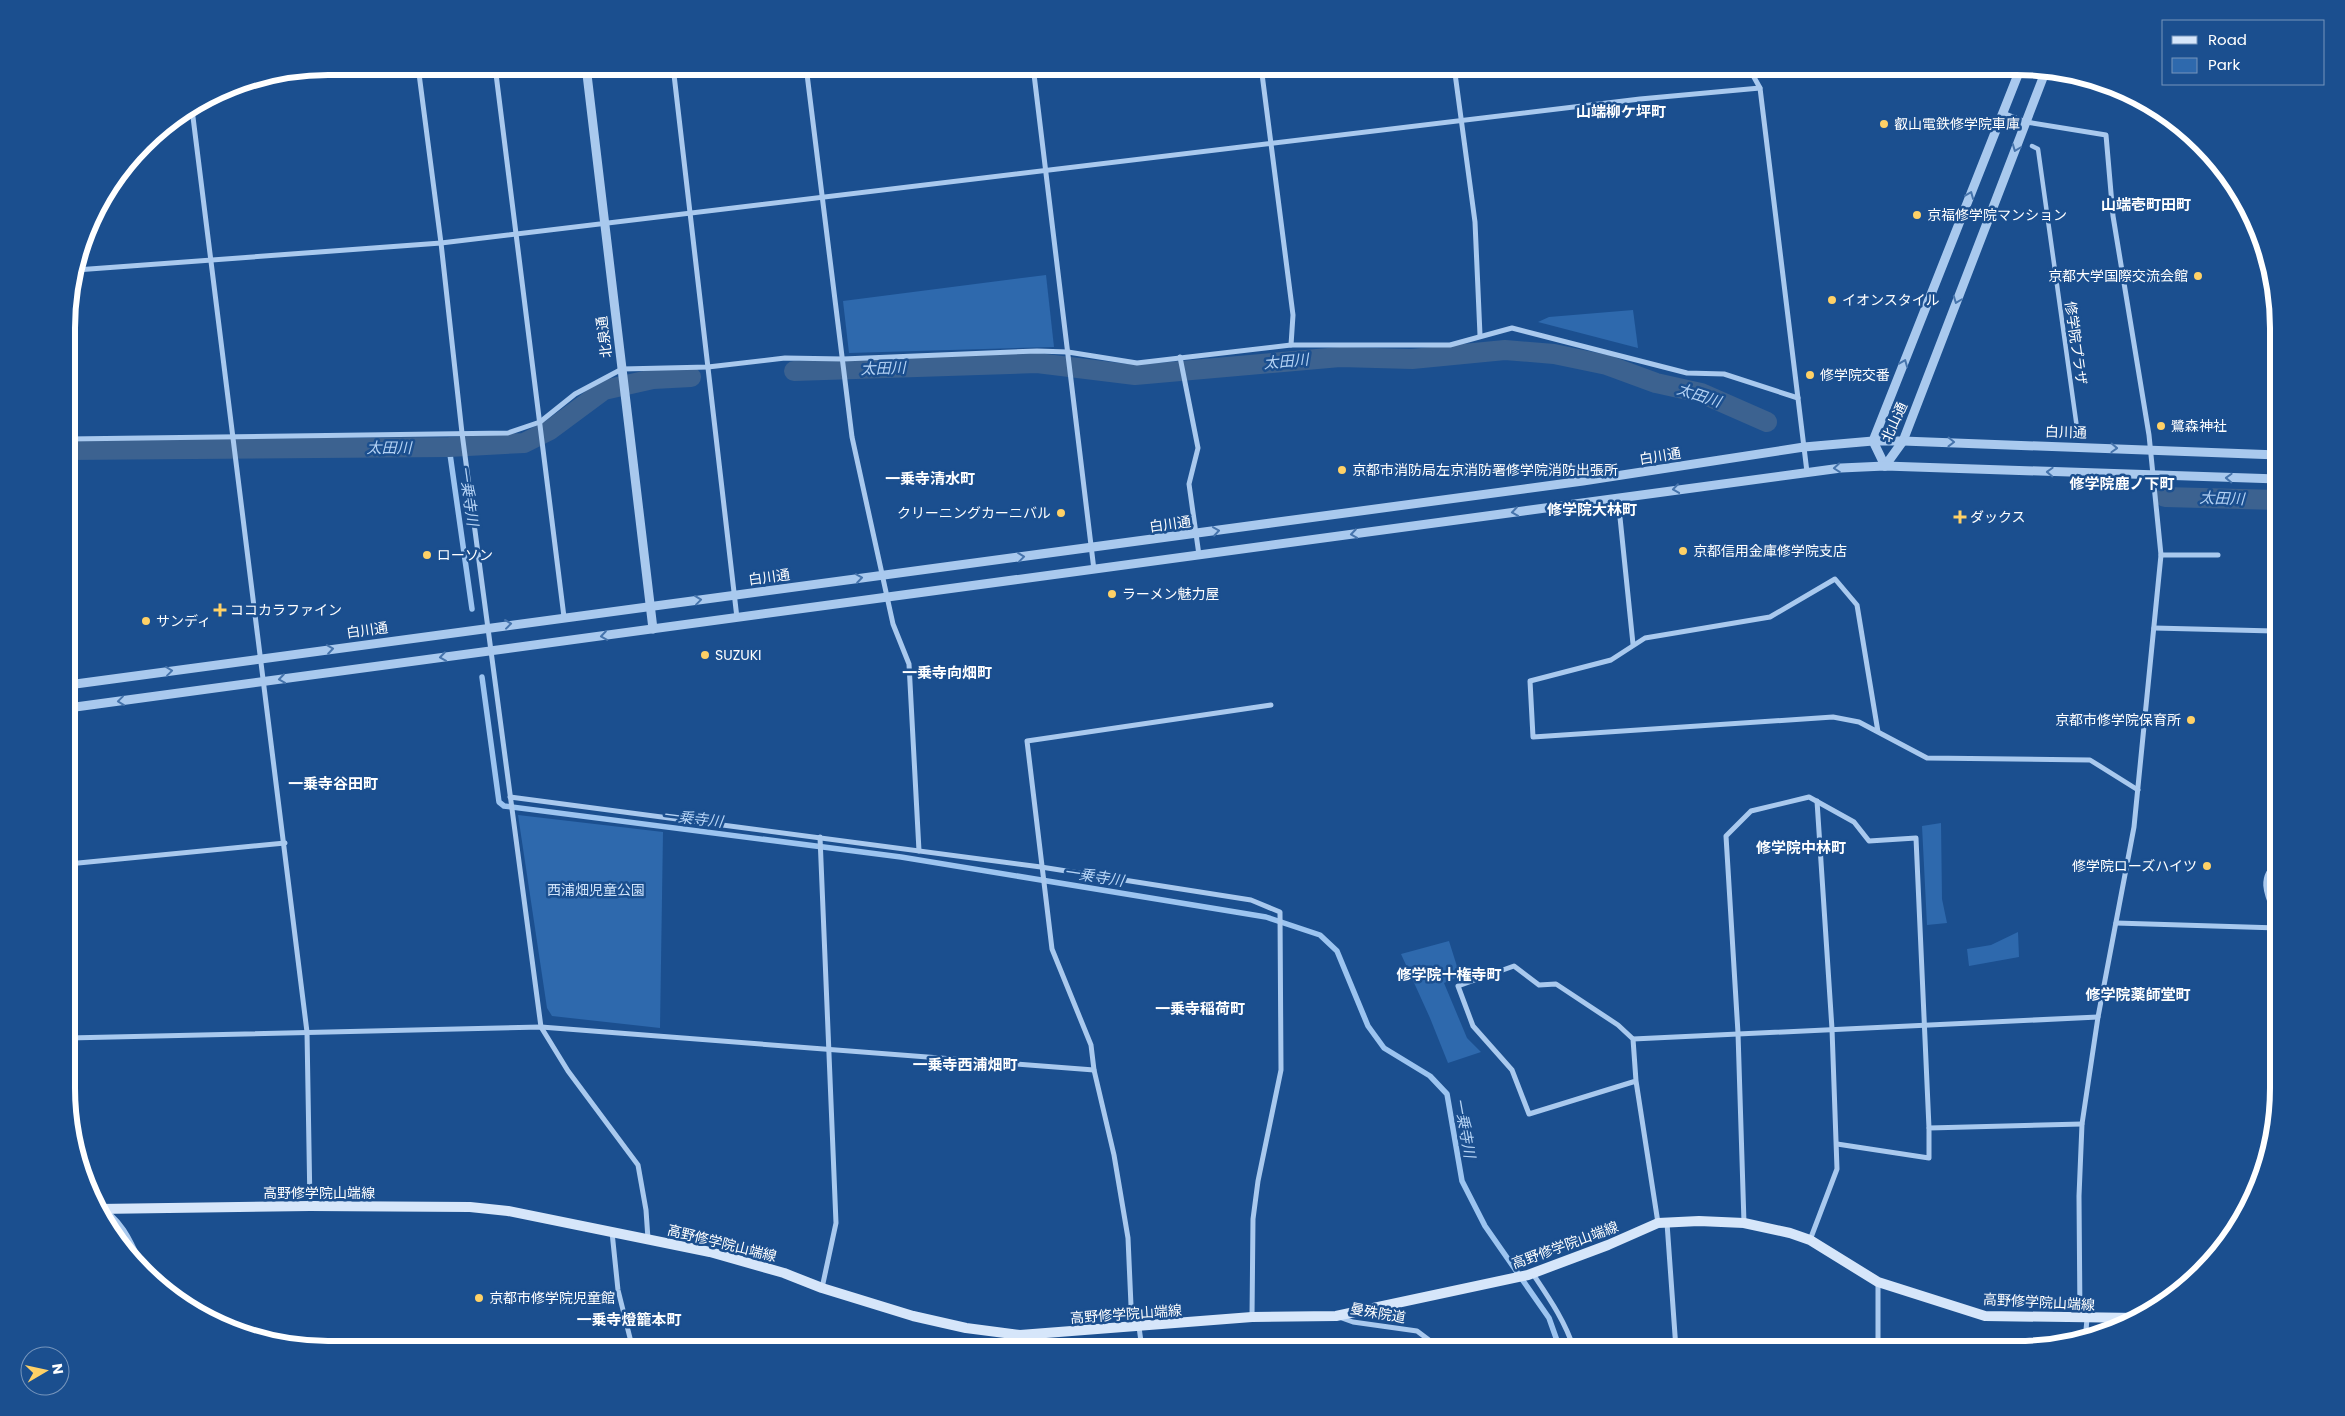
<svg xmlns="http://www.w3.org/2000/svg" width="2345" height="1416" font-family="Poppins,'Noto Sans JP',sans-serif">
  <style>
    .green { fill: #2e69ad }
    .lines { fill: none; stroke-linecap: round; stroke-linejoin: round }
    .stream { stroke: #9cc4f0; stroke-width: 5.5 }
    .canal { stroke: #3c6290; stroke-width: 20 }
    .pedestrian { stroke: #a9c9ee; stroke-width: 4.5 }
    .minor { stroke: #a9c9ee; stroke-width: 5 }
    .tertiary { stroke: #a9c9ee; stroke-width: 9 }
    .secondary { stroke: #d6e6fa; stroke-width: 10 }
    .oneway { stroke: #4674ac }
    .poi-dot { fill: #ffd166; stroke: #1b4f8f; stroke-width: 2 }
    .labels { text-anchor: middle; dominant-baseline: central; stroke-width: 5; stroke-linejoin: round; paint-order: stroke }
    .poi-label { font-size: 14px; fill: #fff; stroke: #1b4f8f; text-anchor: start }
    .street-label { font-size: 14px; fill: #fff; stroke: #1b4f8f }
    .park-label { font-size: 14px; fill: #cfe3fa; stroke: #1b4f8f }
    .neighbourhood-label { font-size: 15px; font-weight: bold; fill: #fff; stroke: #1b4f8f }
    .water-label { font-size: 15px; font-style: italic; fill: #b5d3f5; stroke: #1b4f8f }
    .rim { fill: none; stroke: #fff; stroke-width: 6 }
  </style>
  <rect width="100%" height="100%" fill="#1b4f8f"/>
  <g class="green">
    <path d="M1046,275L1054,347L849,353L843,301Z"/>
    <path d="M1633,310L1638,348L1538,322L1549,317Z"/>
    <path d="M518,815L663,832L660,1028L552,1016L547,1008Z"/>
    <path d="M1941,823L1942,899L1947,923L1927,925L1922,826Z"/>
    <path d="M2018,932L2019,957L1969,966L1967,949L1991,945Z"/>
    <path d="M1449,941L1460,976L1444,983L1467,1038L1481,1052L1448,1063L1430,1018L1401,954Z"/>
  </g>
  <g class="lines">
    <g class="stream">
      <path d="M449,447L472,609"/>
      <path d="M482,677L499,802L504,806L901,857L1266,917L1320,935L1337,951L1368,1026L1384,1048L1430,1076L1447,1094L1462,1181L1485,1226L1549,1318L1560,1349"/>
    </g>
    <g class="canal">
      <path d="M794,371L1037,363L1135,375L1340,357L1412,359L1505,350L1554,354L1607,365L1656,383L1701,393L1767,422"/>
      <path d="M68,450L449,447L524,443L550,430L604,390L653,379L691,377"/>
      <path d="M2165,497L2278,500"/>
    </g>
    <path class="pedestrian" d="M2032,146L2038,149L2077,428"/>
    <g class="minor">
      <path d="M418,66L441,243L462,433L541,1027L568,1071L638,1165L646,1210L648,1239"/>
      <path d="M495,66L564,617"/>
      <path d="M673,66L737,618"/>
      <path d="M806,66L852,437L893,624L909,664L919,851"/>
      <path d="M1033,66L1094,570"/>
      <path d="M1261,66L1293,315L1291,345"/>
      <path d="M1454,66L1475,222L1480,335"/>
      <path d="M1746,66L1750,70L1760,88L1807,472"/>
      <path d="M192,109L307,1032L310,1206"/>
      <path d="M2003,113L2026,122L2106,135L2113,216L2149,435L2161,555L2134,827L2098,1017L2082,1124L2079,1196L2080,1318"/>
      <path d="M76,270L441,243L1640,99L1760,88"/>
      <path d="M1180,357L1198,448L1189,484L1199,555"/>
      <path d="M68,439L508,433L540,422L575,394L622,369L708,367L785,358L843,359L1037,351L1068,352L1137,363L1291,345H1450L1512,328L1687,373L1724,374L1798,398"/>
      <path d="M1618,498L1633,644"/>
      <path d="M2161,555H2218"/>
      <path d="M2154,628L2274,631L2278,683"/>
      <path d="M1878,732L1857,605L1835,579L1770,617L1645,638L1611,660L1530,681L1533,737L1833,717L1859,722L1927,758L2090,760L2138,790"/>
      <path d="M2278,794V795"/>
      <path d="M510,797L1041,867L1251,900L1280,912L1281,1070L1258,1181L1253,1219L1252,1317"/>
      <path d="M820,837L836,1223L822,1288"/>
      <path d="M2278,863C2255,878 2270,901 2278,922"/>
      <path d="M68,864L285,843"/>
      <path d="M2116,923L2278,928"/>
      <path d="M68,1038L541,1027L1094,1070"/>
      <path d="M1633,1039L2098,1017"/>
      <path d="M1636,1081L1529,1114L1512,1070L1473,1026L1458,986L1514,966L1539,985L1556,984L1618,1025L1633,1039L1636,1081L1658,1223"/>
      <path d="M1837,1144L1929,1158V1128L2082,1124"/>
      <path d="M96,1205C124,1218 134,1249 146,1275"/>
      <path d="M1667,1223L1676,1349"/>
      <path d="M1744,1223L1738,1033L1726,836L1751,811L1809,797L1854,822L1869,841L1916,838L1929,1128"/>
      <path d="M612,1232L618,1290L633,1350"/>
      <path d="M1810,1240L1837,1169L1832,1029L1817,801"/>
      <path d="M1533,1274C1549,1298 1565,1321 1574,1349"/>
      <path d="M1339,1317L1353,1322L1417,1331L1441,1349"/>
      <path d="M1139,1327L1142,1349"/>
      <path d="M1132,1328L1128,1238L1114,1155L1094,1070L1091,1045L1052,949L1027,741L1271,705"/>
      <path d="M2085,1341L2087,1319"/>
      <path d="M1878,1349V1282"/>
    </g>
    <g class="tertiary">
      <path d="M586,66L653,629"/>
      <path d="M1885,466L1873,441L2021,67"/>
      <path d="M1885,466L1903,441L2046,70"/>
      <path d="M68,685L1583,481L1804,447L1873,441H1903L2278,455"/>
      <path d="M68,708L1841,468L1885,466L2278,479"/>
    </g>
    <path class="secondary" d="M98,1209L310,1206L470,1207L508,1211L710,1252L784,1273L822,1288L913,1316L966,1328L1020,1335L1252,1317L1336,1316L1528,1275L1608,1245L1658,1223L1699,1221L1744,1223L1790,1233L1810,1240L1878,1282L1985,1316L2139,1318"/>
  </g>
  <defs><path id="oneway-chevron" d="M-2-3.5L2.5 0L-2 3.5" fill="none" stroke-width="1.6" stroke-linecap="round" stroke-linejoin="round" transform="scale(1.25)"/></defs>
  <g class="oneway">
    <use href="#oneway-chevron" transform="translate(2016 148) rotate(111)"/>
    <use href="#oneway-chevron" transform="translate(1970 195) rotate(-68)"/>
    <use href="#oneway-chevron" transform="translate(1957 300) rotate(111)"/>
    <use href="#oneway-chevron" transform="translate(1904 363) rotate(-68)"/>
    <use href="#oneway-chevron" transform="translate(1951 442) rotate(1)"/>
    <use href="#oneway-chevron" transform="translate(2114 448) rotate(2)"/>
    <use href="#oneway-chevron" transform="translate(1837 468) rotate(175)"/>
    <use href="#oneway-chevron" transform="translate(2050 472) rotate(-178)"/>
    <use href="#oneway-chevron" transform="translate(2229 478) rotate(-178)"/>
    <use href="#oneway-chevron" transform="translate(1676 489) rotate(172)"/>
    <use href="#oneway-chevron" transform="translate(1515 512) rotate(172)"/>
    <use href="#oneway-chevron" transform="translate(1216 531) rotate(-8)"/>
    <use href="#oneway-chevron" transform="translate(1354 534) rotate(172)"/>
    <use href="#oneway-chevron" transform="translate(1021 557) rotate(-7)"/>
    <use href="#oneway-chevron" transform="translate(859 578) rotate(-8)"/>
    <use href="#oneway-chevron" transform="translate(698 600) rotate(-7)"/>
    <use href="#oneway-chevron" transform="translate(508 624) rotate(-7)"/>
    <use href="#oneway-chevron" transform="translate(604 636) rotate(172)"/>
    <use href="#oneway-chevron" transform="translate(330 649) rotate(-8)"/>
    <use href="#oneway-chevron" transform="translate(443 657) rotate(172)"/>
    <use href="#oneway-chevron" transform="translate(169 671) rotate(-7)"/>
    <use href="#oneway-chevron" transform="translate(282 679) rotate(172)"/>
    <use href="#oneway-chevron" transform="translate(121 701) rotate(173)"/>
  </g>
  <g class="poi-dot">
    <circle cx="1884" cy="124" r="5"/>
    <circle cx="1917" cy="215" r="5"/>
    <circle cx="2198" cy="276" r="5"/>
    <circle cx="1832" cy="300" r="5"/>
    <circle cx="1810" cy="375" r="5"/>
    <circle cx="2161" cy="426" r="5"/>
    <circle cx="1342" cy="470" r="5"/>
    <circle cx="1061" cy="513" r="5"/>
    <path d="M1957.5 509.5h5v5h5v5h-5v5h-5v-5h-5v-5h5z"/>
    <circle cx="1683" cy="551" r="5"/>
    <circle cx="427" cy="555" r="5"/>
    <circle cx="1112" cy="594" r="5"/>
    <path d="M217.5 602.5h5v5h5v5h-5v5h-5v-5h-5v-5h5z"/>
    <circle cx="146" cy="621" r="5"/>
    <circle cx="705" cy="655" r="5"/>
    <circle cx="2191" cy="720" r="5"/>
    <circle cx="2207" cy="866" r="5"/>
    <circle cx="479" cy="1298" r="5"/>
  </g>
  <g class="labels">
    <g class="poi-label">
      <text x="1894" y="124">叡山電鉄修学院車庫</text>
      <text x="1927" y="215">京福修学院マンション</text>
      <text x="2188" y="276" text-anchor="end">京都大学国際交流会館</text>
      <text x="1842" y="300">イオンスタイル</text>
      <text x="1820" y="375">修学院交番</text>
      <text x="2171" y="426">鷺森神社</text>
      <text x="1352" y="470">京都市消防局左京消防署修学院消防出張所</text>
      <text x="1051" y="513" text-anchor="end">クリーニングカーニバル</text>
      <text x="1970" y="517">ダックス</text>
      <text x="1693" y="551">京都信用金庫修学院支店</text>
      <text x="437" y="555">ローソン</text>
      <text x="1122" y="594">ラーメン魅力屋</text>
      <text x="230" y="610">ココカラファイン</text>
      <text x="156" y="621">サンディ</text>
      <text x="715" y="655">SUZUKI</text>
      <text x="2181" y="720" text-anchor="end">京都市修学院保育所</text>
      <text x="2197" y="866" text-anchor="end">修学院ローズハイツ</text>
      <text x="489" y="1298">京都市修学院児童館</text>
    </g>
    <g class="street-label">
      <text transform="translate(604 337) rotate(-97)">北泉通</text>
      <text transform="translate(2076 343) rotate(82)">修学院プラザ</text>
      <text transform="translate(1894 422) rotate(-65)">北山通</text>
      <text transform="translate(2066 432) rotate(2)">白川通</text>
      <text transform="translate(1660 456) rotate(-9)">白川通</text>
      <text transform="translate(1170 524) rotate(-8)">白川通</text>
      <text transform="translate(769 577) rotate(-8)">白川通</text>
      <text transform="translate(367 630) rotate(-8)">白川通</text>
      <text x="319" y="1193">高野修学院山端線</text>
      <text transform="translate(722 1243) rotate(14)">高野修学院山端線</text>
      <text transform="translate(1565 1245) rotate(-20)">高野修学院山端線</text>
      <text transform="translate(2039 1302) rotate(3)">高野修学院山端線</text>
      <text transform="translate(1378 1313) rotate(10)">曼殊院道</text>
      <text transform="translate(1126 1314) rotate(-4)">高野修学院山端線</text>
    </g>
    <g class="park-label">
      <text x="596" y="890">西浦畑児童公園</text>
    </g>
    <g class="neighbourhood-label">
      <text x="1621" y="111">山端柳ケ坪町</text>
      <text x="2146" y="204">山端壱町田町</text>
      <text x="930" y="478">一乗寺清水町</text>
      <text x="2122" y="483">修学院鹿ノ下町</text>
      <text x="1592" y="509">修学院大林町</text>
      <text x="947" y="672">一乗寺向畑町</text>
      <text x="333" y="783">一乗寺谷田町</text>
      <text x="1801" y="847">修学院中林町</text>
      <text x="1449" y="974">修学院十権寺町</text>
      <text x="2138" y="994">修学院薬師堂町</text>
      <text x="1200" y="1008">一乗寺稲荷町</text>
      <text x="965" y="1064">一乗寺西浦畑町</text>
      <text x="629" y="1319">一乗寺燈籠本町</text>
    </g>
    <g class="water-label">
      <text transform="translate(1286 361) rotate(-5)">太田川</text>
      <text transform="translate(883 368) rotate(-2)">太田川</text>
      <text transform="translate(1699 395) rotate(18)">太田川</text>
      <text x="389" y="447">太田川</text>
      <text transform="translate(469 496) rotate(82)">一乗寺川</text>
      <text transform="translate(2222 498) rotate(2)">太田川</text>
      <text transform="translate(693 818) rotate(7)">一乗寺川</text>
      <text transform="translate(1094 876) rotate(9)">一乗寺川</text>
      <text transform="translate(1465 1128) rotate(80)">一乗寺川</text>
    </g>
  </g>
  <path d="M0 0H2345V1416H0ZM328 75H2017A253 253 0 0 1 2270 328V1088A253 253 0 0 1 2017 1341H328A253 253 0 0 1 75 1088V328A253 253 0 0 1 328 75Z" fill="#1b4f8f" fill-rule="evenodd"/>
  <path class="rim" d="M328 75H2017A253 253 0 0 1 2270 328V1088A253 253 0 0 1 2017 1341H328A253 253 0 0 1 75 1088V328A253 253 0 0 1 328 75Z"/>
  <rect x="2162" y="20" width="162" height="65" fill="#1b4f8f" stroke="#7695bc"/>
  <rect x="2172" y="36" width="25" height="8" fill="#d6e6fa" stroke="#7695bc"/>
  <text x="2208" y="45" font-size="15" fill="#ffffff">Road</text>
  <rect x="2172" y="58" width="25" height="15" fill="#2e69ad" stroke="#7695bc"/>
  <text x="2208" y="70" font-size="15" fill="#ffffff">Park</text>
  <g transform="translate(45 1371) rotate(81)"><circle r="24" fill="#1b4f8f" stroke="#7695bc"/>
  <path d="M0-4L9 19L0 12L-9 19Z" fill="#ffd166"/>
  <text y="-8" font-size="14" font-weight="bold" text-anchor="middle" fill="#ffffff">N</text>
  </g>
</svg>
